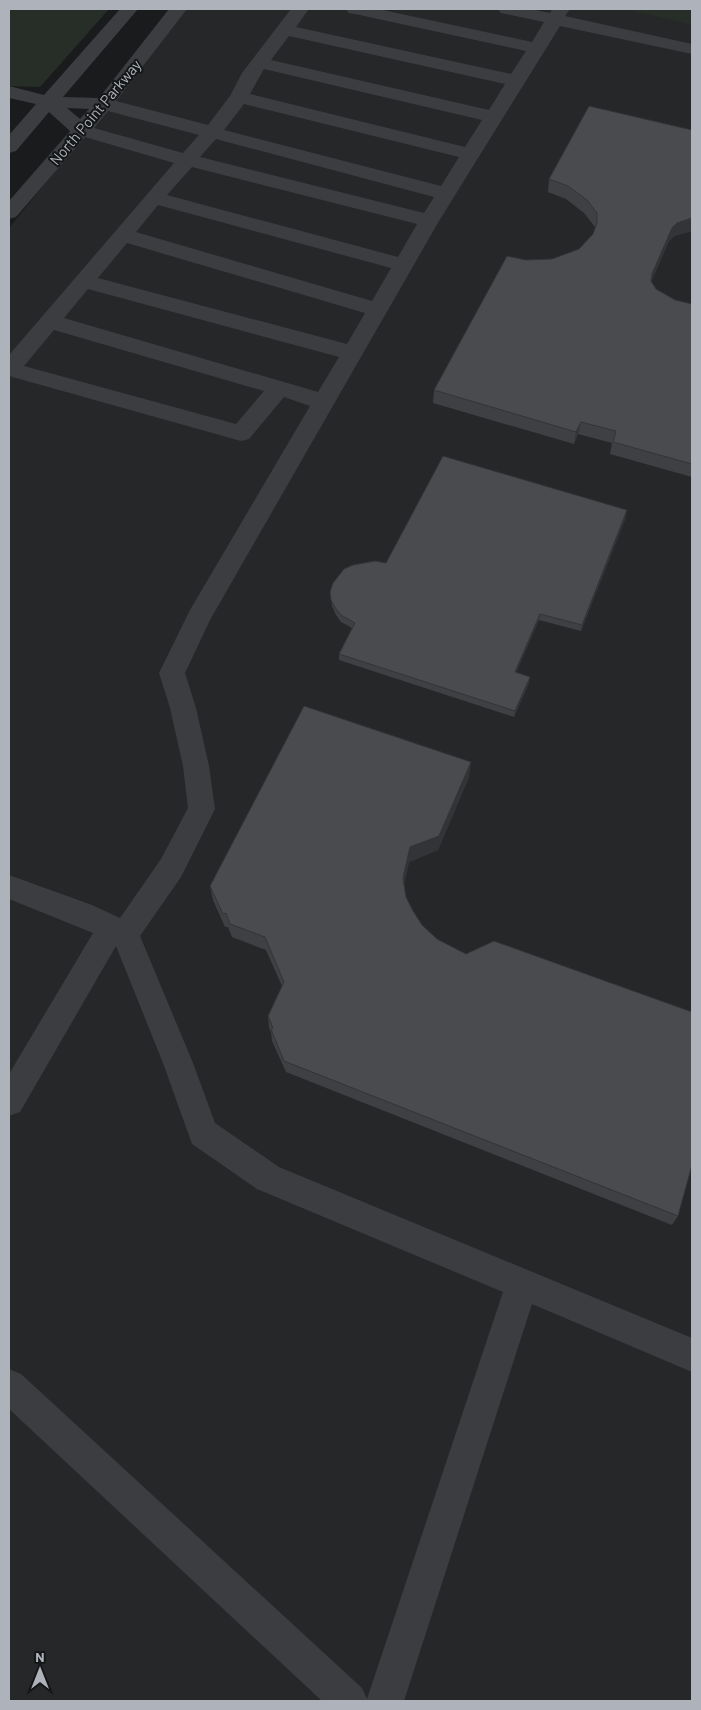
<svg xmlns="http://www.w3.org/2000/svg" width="701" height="1710" font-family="Barlow,sans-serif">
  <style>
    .built { fill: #262729 }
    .green { fill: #262e27 }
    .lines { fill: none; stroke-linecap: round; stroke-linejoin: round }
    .minor { fill: #3c3d41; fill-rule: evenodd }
    .wall { fill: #3f4044 }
    .shaded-wall { fill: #333437 }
    .building { fill: #494b4f; stroke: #333437 }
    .labels { text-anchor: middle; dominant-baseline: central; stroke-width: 4; stroke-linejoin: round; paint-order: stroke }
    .far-street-label { font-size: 15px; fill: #aeb3bb; stroke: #151617 }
  </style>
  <rect width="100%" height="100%" fill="#1a1b1c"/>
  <path class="built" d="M186,9H692V1701H9V228Z"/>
  <g class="green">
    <path d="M9,9H109L40,87L9,86Z"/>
    <path d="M625,9H692V25Z"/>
  </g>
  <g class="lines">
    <path class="minor" d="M120,9H138L63,97L99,98L169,9H187L116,101L208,125L230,96L242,73L291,9H309L296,27L511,74L526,51L355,14L349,13L346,9H378L532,42L544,22L501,13L498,9H530L550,13L552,9H570L565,16L692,44V54L560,26L439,221L210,620L185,673L196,708L209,766L215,809L181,877L140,936L193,1063L215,1123L279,1167L692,1338V1372L532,1304L404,1701H322L9,1409V1369L21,1374L362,1688L367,1699L503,1292L257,1189L192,1144L163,1063L116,946L20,1112L9,1116V1074L93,933L9,899V875L92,905L120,918L161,859L188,808L183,766L170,708L159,673L190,610L310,406L284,397L249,439L241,441L9,376V355L174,163L85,137L16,217L9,219V201L70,131L49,112L16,151L9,153V135L36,104L9,98V86L44,95ZM289,36L505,84L489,110L271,60ZM264,69L482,120L465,147L250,94ZM244,104L459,157L441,186L224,130ZM67,108L89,109L80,119ZM108,111L199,135L183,153L94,128ZM216,139L434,197L424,213L200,157ZM192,167L417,224L398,257L167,195ZM158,205L391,268L372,301L136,232ZM127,243L365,313L347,344L98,278ZM88,289L339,357L318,392L64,318ZM54,330L264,391L236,424L24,366Z"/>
  </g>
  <g class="wall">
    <path d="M692,130V231L674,236L669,241L651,282L656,289L675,300L692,304V477L610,454L612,443L578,434L574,444L433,403L434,390L526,260L552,259L579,249L593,234L595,227L584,213L566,199L548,192L549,179Z"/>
    <path d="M626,517L581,631L539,620L516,672L530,677L529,683L514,717L339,660V654L352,628L341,622L336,615L332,606L330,592L386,563Z"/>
    <path d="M469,777L438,850L409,862L404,884L406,897L413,911L422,925L678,1216L672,1225L286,1072L272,1041L271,1032L269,1028L268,1016L282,986L266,950L232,937L228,927H225L213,900L210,886Z"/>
  </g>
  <g class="shaded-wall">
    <path d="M692,218V231L674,236L669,241L649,287L652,274L672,228L677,223Z"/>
    <path d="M581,422L578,434L574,444L576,432Z"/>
    <path d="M627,510L626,517L581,631L582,625Z"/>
    <path d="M540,614L539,620L514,678L515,672Z"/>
    <path d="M530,677L529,683L514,717L515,711Z"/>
    <path d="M471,762L469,777L438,850L409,862L402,892L403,878L410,847Z"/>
  </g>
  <g class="building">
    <path d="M589,106L692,130V218L677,223L672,228L652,274L651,281L656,289L675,300L692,304V464L613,442L616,431L581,422L576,432L434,390L507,256L526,260L552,259L579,249L593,234L597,223V213L587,200L568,186L549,179Z"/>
    <path d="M443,456L627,510L582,625L540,614L515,672L530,677L515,711L339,654L355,623L341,615L336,609L331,600L330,592L333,583L344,569L353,565L375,561L386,563Z"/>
    <path d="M304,706L471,762L439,836L410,847L403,878L406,897L413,911L422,925L437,939L466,954L494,941L692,1012V1165L678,1216L284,1061L271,1029L273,1028L268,1016L284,982L265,937L230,924L226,913L223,914L210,886Z"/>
  </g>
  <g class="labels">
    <g class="far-street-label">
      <text transform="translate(95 112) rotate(-50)">North Point Parkway</text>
    </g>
  </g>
  <rect width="701" height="1710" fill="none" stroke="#aeb3bb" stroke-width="20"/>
  <g transform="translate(40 1670)" stroke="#151617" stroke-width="4" paint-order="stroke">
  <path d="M0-4L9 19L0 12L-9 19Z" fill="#aeb3bb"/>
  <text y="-8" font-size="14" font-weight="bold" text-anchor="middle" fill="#aeb3bb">N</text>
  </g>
</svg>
